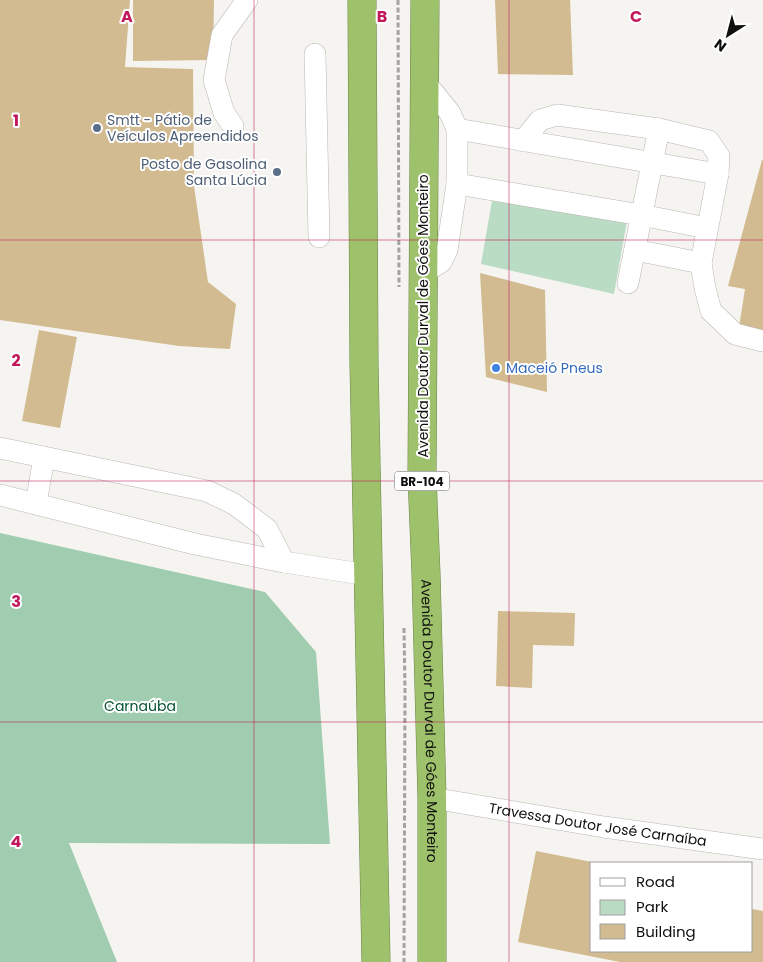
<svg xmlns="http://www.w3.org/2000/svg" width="763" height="962" font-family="Poppins,sans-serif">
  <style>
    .green { fill: #badcc5 }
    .forest { fill: #a0ccaf }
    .building { fill: #d2bb91 }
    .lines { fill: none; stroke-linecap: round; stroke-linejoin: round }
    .minor-casing { stroke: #b9b7b3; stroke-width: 22 }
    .highway-casing { stroke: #6c834a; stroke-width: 29 }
    .path { stroke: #a4a39f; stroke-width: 3; stroke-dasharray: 5 2.5; stroke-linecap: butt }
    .minor { stroke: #fff; stroke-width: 21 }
    .highway { stroke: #9ec16b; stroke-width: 28 }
    .grid { fill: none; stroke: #c2185b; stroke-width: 1; stroke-opacity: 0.55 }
    .service-dot { fill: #5c6f8a; stroke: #fff; stroke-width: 2 }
    .shop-dot { fill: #3f7fe0; stroke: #fff; stroke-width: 2 }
    .labels { text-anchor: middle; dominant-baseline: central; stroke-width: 4; stroke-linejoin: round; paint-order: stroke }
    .shield { fill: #fff; stroke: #585856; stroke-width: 1 }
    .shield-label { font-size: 12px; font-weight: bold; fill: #10100e }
    .service-label { font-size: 14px; fill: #4e5e75; stroke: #fff; text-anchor: start }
    .street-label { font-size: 14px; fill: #10100e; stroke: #fff }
    .shop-label { font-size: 14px; fill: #366cbe; stroke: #fff; text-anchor: start }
    .park-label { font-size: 14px; fill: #05532f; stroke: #fff }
    .grid-label { font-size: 16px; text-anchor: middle; font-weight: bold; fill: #c2185b; stroke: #fff; stroke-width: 4; stroke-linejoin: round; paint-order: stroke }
  </style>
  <rect width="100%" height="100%" fill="#f6f4f0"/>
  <path class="green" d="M493,195L627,221L614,294L481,264Z"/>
  <path class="forest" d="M0,533L265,592L316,652L330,844L69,843L117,962H0Z"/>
  <g class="building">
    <path d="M0,0H130L125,67L193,69L194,186L208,282L236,304L230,349L179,346L0,320Z"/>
    <path d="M133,0H214L213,60L133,61Z"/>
    <path d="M495,0H570L573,75L498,74Z"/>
    <path d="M762,160H763V332L739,327L745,289L728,286Z"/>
    <path d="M480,273L545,290L547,392L486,377Z"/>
    <path d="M39,330L77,337L60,428L22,421Z"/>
    <path d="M498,611L575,613L574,646L533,645L532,688L496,686Z"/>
    <path d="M536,851L592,862V951H752V909L763,911V962H620L518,942Z"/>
  </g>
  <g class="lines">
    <g class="minor-casing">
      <g id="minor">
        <path d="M315,54L319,237"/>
        <path d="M233,126L224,113L214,80L222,35L247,0"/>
        <path d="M457,129L718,174"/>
        <path d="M523,141L540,120L557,115L659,129L709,141L719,156L718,174L701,263L705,288L711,311L735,334L763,341"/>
        <path d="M457,184L641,215L707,228"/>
        <path d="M635,250L701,263"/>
        <path d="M423,273L441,262L447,250L457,184V129L450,113L425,82"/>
        <path d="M628,283L659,129"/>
        <path d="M0,448L207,491L234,504L267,529L284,562L368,575"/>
        <path d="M0,495L195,544L284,562"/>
        <path d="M36,504L44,457"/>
        <path id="s1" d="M432,798L604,827L763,849"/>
      </g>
    </g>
    <g class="highway-casing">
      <g id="highway">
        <path d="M362,0L364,363L376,962"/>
        <path id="s2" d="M425,0L422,476L426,574L432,798V962"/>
      </g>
    </g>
    <g class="path">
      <path d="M398,0L399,287"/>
      <path d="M404,628L405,690L404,962"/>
    </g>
    <use href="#minor" class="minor"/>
    <use href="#highway" class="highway"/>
  </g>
  <path class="grid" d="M254,0V962M509,0V962M0,240H763M0,481H763M0,722H763"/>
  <g class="service-dot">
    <circle cx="97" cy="128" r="5"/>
    <circle cx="277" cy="172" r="5"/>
  </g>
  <circle class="shop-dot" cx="496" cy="368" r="5"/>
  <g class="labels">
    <rect class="shield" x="394.5" y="471.5" width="55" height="19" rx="4"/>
    <g class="shield-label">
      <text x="422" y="481">BR-104</text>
    </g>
    <g class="service-label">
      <text x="107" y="120">Smtt - Pátio de<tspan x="107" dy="16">Veículos Apreendidos</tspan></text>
      <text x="267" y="164" text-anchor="end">Posto de Gasolina<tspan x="267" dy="16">Santa Lúcia</tspan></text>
    </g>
    <g class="street-label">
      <text transform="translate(423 316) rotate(-90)">Avenida Doutor Durval de Góes Monteiro</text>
      <text stroke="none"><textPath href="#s2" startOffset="721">Avenida Doutor Durval de Góes Monteiro</textPath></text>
      <text stroke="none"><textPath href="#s1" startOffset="168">Travessa Doutor José Carnaíba</textPath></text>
    </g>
    <g class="shop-label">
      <text x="506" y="368">Maceió Pneus</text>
    </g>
    <g class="park-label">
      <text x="140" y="706">Carnaúba</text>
    </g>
  </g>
  <g class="grid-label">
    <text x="127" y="22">A</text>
    <text x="382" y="22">B</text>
    <text x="636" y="22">C</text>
    <text x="16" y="126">1</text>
    <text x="16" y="366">2</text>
    <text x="16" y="607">3</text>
    <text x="16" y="847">4</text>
  </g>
  <rect x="590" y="862" width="162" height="90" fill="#ffffff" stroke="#9f9f9f"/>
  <rect x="600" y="878" width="25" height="8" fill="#ffffff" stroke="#9f9f9f"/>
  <text x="636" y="887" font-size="15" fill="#10100e">Road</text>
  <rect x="600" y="900" width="25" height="15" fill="#badcc5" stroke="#9f9f9f"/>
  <text x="636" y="912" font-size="15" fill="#10100e">Park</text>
  <rect x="600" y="924" width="25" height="15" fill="#d2bb91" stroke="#9f9f9f"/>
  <text x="636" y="937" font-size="15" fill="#10100e">Building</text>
  <g transform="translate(728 35) rotate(216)" stroke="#ffffff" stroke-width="4" paint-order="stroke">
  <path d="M0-4L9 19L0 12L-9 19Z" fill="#10100e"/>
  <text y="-8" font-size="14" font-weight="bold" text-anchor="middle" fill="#10100e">N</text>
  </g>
</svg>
